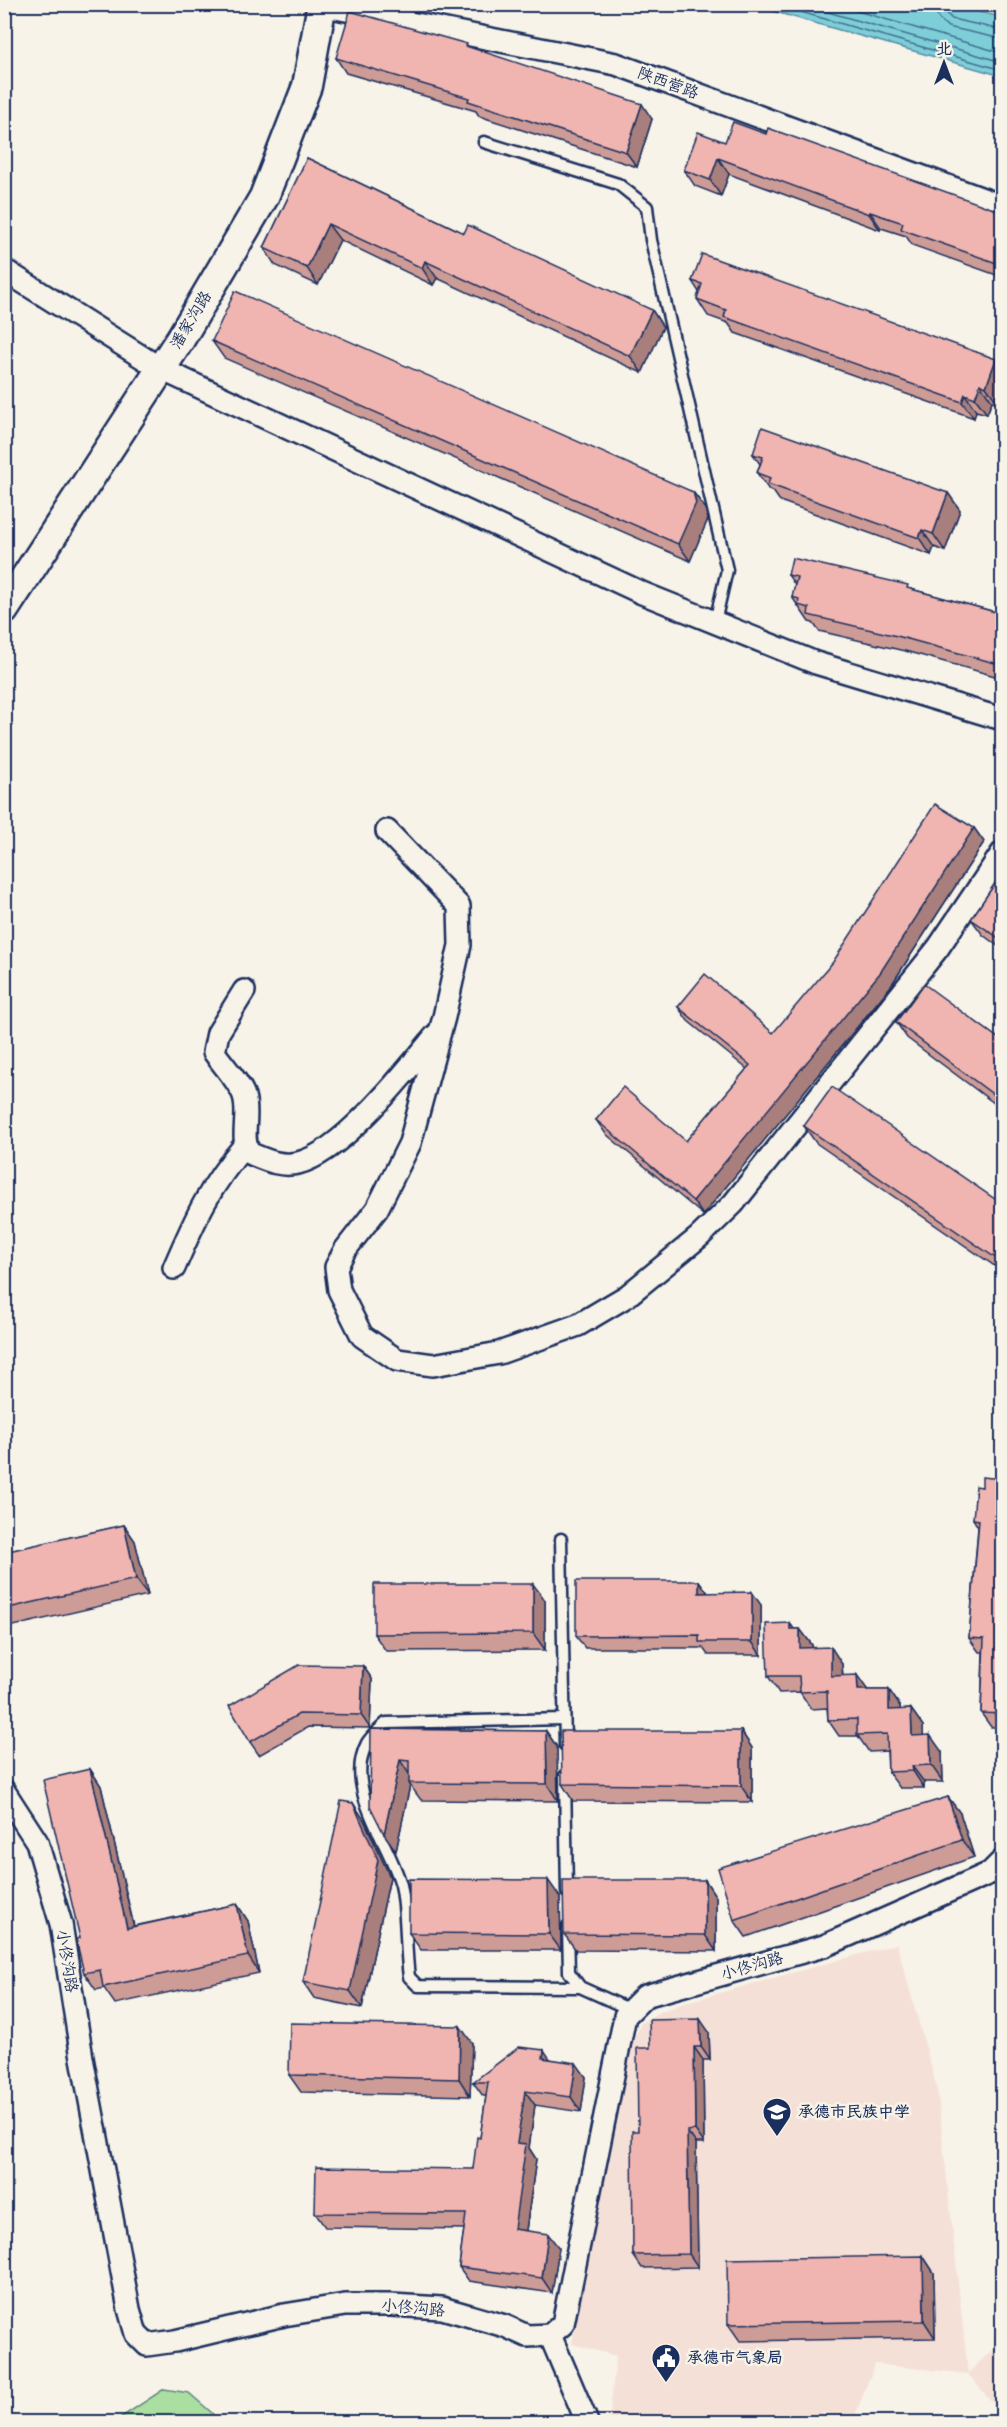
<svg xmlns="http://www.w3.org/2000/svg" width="1007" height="2427" font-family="Pangolin,'LXGW WenKai TC',sans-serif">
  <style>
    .built { fill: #f5e0d7 }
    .green { fill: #aadfa1; stroke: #628780; stroke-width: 1.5 }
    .water { fill: #7eced8; stroke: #568ea7; stroke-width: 1.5 }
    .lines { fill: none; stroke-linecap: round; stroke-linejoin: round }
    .shore { stroke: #436f8f; stroke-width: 1.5 }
    .lane-casing { stroke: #1b2f5e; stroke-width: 15 }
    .street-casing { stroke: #1b2f5e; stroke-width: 26 }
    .secondary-casing { stroke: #1b2f5e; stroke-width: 33 }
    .lane { stroke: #f7f3e8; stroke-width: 10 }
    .street { stroke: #f7f3e8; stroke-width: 21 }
    .secondary { stroke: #f7f3e8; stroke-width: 28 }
    .wall { fill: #ce9c97; stroke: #1b2f5e; stroke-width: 1.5 }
    .shaded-wall { fill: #a87f7b; stroke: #1b2f5e; stroke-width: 1.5 }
    .building { fill: #f0b5b0; stroke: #1b2f5e; stroke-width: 1.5 }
    .labels { text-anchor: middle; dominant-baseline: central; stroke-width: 5; stroke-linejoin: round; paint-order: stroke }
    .street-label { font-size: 16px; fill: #1b2f5e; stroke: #f7f3e8 }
    .poi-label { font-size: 16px; font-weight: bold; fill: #1b2f5e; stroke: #f7f3e8; text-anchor: start }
  </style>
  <rect width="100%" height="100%" fill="#f7f3e8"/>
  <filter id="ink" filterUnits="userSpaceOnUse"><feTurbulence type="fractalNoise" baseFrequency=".0167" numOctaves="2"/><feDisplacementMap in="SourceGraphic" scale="12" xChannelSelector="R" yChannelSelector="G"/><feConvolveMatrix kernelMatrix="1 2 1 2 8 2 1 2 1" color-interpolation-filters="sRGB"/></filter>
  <g filter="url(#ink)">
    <path class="built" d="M897,1944L937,2088L968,2373L1002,2341V2414L968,2374L875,2364L853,2421L822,2412L821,2422H609L616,2356L572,2344L629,2050L641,2023L659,2012L690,2001Z"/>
    <path class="green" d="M164,2389L189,2393L212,2413L218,2422H114Z"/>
    <path class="water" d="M946,5L1002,17V76L751,5Z"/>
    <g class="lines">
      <g class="shore">
        <path d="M773,4L1002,70"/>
        <path d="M800,4L1002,62"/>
        <path d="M833,4L1002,53"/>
        <path d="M935,4L938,18L948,27L1002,39"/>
        <path d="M944,4L946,13L952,19L1002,30"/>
      </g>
      <g class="lane-casing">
        <g id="lane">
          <path d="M484,142L618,184L647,207L651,240L727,570L715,622"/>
          <path d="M561,1539L565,1745"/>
          <path d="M564,1719L386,1723C380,1729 371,1736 367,1743C343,1789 389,1841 401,1885C407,1912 405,1948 409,1977L418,1986L580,1987"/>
          <path d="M565,1776L567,1892"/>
          <path d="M568,1926L569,1972L580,1987L631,2010"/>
        </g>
      </g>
      <g class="street-casing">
        <g id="street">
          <path d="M321,5L616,64L1002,206"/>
          <path d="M4,270L161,369L642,593L816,663L1002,719"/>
          <path d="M387,831L459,906L460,945L444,1017L410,1143L377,1209L345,1250L336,1267L339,1290L362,1336L397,1360L433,1365L499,1353L578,1325L627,1296L699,1237L733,1204L938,948L1002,853"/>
          <path d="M244,991L218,1033L214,1052C222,1064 240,1083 244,1096C250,1116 240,1136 249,1153C266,1160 280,1167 298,1163C342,1153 407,1070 436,1035"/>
          <path d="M174,1268C195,1219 210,1185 245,1145"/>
          <path d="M4,1791L37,1842L61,1924L82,2058L129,2309L136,2334L147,2345L175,2341L284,2315L345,2305H391L442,2308L505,2326L527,2336L550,2335L563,2324L625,2016L645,1996L824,1946L990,1873L1002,1861"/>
          <path d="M550,2335L587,2422"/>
        </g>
      </g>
      <g class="secondary-casing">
        <path id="secondary" d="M4,610L181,338L264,197L307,86L322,4"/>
      </g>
      <use href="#lane" class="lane"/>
      <use href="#street" class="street"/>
      <use href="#secondary" class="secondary"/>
    </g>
    <g class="wall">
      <path d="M470,48L652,119L637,167L479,116L476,111L346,73L336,58Z"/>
      <path d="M766,134L1002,212V277L912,245L906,236L881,228L880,230L729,174L721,196L695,186L684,170L725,142Z"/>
      <path d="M307,158L464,233L652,310L663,327L642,373L437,278L433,285L340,240L318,285L275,265L264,248Z"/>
      <path d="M692,281L996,359L998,403L992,401L987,414L976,411L974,418L735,333L728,323L708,316L697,299L699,292Z"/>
      <path d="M212,341L693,492L705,508L708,519L690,561L224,358Z"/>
      <path d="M753,454L948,493L960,510L945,551L934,547L931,555L780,501L773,491L769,490L757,473L760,464Z"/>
      <path d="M788,575L911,589L999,613L1002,600V678L909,652L819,631L813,623L809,622L792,597L795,585Z"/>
      <path d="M974,828L984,842L890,987L703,1215L606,1134L596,1120L686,1141L747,1069L688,1021L678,1007L773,1033Z"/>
      <path d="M1002,883V949L983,935L971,919Z"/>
      <path d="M896,1022L1002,1041V1109L907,1038Z"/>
      <path d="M804,1126L1002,1204V1271L816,1143Z"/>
      <path d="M1002,1479V1727H991L981,1713L983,1652H979L969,1638L978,1527L973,1519L982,1487Z"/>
      <path d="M124,1525L135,1541L148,1595L5,1628L4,1627V1552Z"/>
      <path d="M699,1581L708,1593L761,1605V1655H708L703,1648H585L576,1636Z"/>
      <path d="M545,1600V1650L386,1651L374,1634Z"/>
      <path d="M794,1629H800L812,1645V1647L842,1664L843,1676L868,1690H889L900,1706V1710L911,1709L923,1726V1736L942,1752L943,1782H924V1788H900L888,1772L887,1751L869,1752L858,1736H839L828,1720L827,1708L811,1709L800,1692L779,1693L768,1676Z"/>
      <path d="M363,1666L372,1679L370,1728L308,1727L259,1755L250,1742Z"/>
      <path d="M371,1729L546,1731L557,1747L558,1801L421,1800L410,1785L396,1851Z"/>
      <path d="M741,1731L752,1748V1802L573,1801L562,1784Z"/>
      <path d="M90,1769L101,1786L134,1926L237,1904L248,1921L259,1973L115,2004L104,1988L96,1990L84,1973L80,1938Z"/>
      <path d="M948,1797L960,1813L974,1857L746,1937L734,1920Z"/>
      <path d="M353,1803L364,1820L390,1877L362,2008L314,1998L303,1982Z"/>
      <path d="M705,1880L716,1897V1951L576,1950L564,1934Z"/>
      <path d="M560,1897L561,1950H421L409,1933Z"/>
      <path d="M709,2032L710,2060H703L704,2143H696L698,2267L642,2268L633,2255L638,2131L650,2048Z"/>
      <path d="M472,2043L470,2096L301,2092L289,2075Z"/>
      <path d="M550,2059L586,2077L581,2112L535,2105L529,2148L536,2159L526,2231L559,2248L552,2293L469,2281L459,2267L464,2229L325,2227L315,2213L473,2169L480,2138L486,2096H483L473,2082Z"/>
      <path d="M923,2256L934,2273L935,2338L740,2341L728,2324Z"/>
    </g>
    <g class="shaded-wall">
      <path d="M642,104L652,119L637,167L626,152Z"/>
      <path d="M718,158L729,174L721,196L710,180Z"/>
      <path d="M870,212L881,228L880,230L869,214Z"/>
      <path d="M328,224L340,240L318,285L307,268Z"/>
      <path d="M425,261L437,278L433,285L422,268Z"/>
      <path d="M652,310L663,327L642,373L630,356Z"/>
      <path d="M996,359L1002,368V390L998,403L986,387Z"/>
      <path d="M980,384L992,401L987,414L975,398Z"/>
      <path d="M965,394L976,411L974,418L962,402Z"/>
      <path d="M693,492L705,508L708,519L690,561L678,544Z"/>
      <path d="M948,493L960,510L945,551L933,534Z"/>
      <path d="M922,530L934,547L931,555L919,538Z"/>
      <path d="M974,828L984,842L890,987L703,1215L693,1201Z"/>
      <path d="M1002,1252V1266L997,1259Z"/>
      <path d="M124,1525L135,1541L148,1595L136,1579Z"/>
      <path d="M699,1581L708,1593H699Z"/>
      <path d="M533,1584L545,1600V1650L533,1633Z"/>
      <path d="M752,1592L761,1605V1655L752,1642Z"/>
      <path d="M790,1623L800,1638V1629L812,1645V1664L800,1648L790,1629Z"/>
      <path d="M831,1647L842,1664L843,1692L831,1676Z"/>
      <path d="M363,1666L372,1679L370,1728L361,1715Z"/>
      <path d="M857,1675L869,1692L858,1690Z"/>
      <path d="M889,1690L900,1706L901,1726L889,1710Z"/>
      <path d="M911,1709L923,1726L924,1753L912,1736Z"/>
      <path d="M546,1731L557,1747L558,1801L547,1784Z"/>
      <path d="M741,1731L752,1748V1802L741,1786Z"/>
      <path d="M930,1735L942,1752L943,1782L931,1765Z"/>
      <path d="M400,1760L411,1777L409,1783L410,1785L396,1851L384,1834Z"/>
      <path d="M912,1766L924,1782V1788L913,1771Z"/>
      <path d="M90,1769L101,1786L138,1945L127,1928Z"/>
      <path d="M948,1797L960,1813L974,1857L962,1840Z"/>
      <path d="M353,1803L364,1820L390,1877L362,2008L350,1991Z"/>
      <path d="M548,1880L560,1897L561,1950L549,1934Z"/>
      <path d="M705,1880L716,1897V1951L705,1935Z"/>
      <path d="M237,1904L248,1921L259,1973L248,1956Z"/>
      <path d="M700,2019L709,2032L710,2060L701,2047Z"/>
      <path d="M460,2026L472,2043L470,2096L459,2079Z"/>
      <path d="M694,2047L703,2060L704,2143L695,2130Z"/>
      <path d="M544,2050L554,2065L543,2058Z"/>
      <path d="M576,2063L586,2077L581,2112L571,2097Z"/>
      <path d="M525,2091L535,2105L529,2148L536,2159L524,2244L514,2229L517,2143Z"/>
      <path d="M687,2131L696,2143L698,2267L689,2254Z"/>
      <path d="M548,2234L559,2248L552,2293L542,2278Z"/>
      <path d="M923,2256L934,2273L935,2338L924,2321Z"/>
    </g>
    <g class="building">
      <path d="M350,11L467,44L466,46L642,104L626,152L468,101L469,98L336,58Z"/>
      <path d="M733,122L766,134L768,128L1002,212V265L901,229L903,223L870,212L869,214L718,158L710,180L684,170L698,132L725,142Z"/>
      <path d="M307,158L464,233L468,225L652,310L630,356L425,261L422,268L328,224L307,268L264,248Z"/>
      <path d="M702,254L996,359L986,387L980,384L975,398L965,394L962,402L724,317L726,310L697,299L702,284L692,281Z"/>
      <path d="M235,291L693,492L696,503L678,544L212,341Z"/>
      <path d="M762,427L948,493L933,534L922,530L919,538L768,484L770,478L757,473L763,457L753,454Z"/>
      <path d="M792,558L908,585L907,588L999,613L1002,600V665L897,636L808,615L809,608L798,605L799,599L792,597L797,577L788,575Z"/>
      <path d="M935,804L974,828L880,973L693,1201L596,1120L623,1087L686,1141L750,1065L678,1007L705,974L773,1033L833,962Z"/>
      <path d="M998,879L1002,883V940L971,919Z"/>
      <path d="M924,984L1002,1041V1101L896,1022Z"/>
      <path d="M832,1087L1002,1204V1252L997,1259L804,1126Z"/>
      <path d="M982,1477L1002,1479V1714L981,1713L984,1639L969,1638L979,1520L973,1519L976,1486L982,1487Z"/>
      <path d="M124,1525L136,1579L4,1609V1552Z"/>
      <path d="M576,1581H699V1593L752,1592V1642H699V1635L576,1636Z"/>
      <path d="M374,1584H533V1633L374,1634Z"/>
      <path d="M790,1623V1629H800V1648L831,1647V1676L857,1675L858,1690H889V1710L911,1709L912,1736L930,1735L931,1765L912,1766L913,1771L888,1772L887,1734L857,1735V1719L828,1720L827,1691L800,1692L799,1676H768L766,1624Z"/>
      <path d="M299,1665L363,1666L361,1715L299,1714L250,1742L229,1706Z"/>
      <path d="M371,1729L546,1731L547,1784L409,1783V1761L400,1760L384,1834L370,1806Z"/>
      <path d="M561,1731H741V1786L562,1784Z"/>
      <path d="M90,1769L127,1928L237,1904L248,1956L103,1987L100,1970L84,1973L76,1939L80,1938L43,1780Z"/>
      <path d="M948,1797L962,1840L734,1920L718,1868Z"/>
      <path d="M341,1801L353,1803L378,1860L350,1991L303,1982Z"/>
      <path d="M409,1879L548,1880L549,1934L409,1933Z"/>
      <path d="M563,1880H705V1935L564,1934Z"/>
      <path d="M700,2019L701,2047H694L695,2130L687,2131L689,2254L633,2255L632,2131H638L637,2048H650L649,2020Z"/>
      <path d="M290,2023L460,2026L459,2079L289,2075Z"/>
      <path d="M519,2047L544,2050L543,2058L576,2063L571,2097L525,2091L517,2143L526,2144L514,2229L548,2234L542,2278L459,2267L466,2214L315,2213L316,2167L473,2169L477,2137L480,2138L488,2082H473Z"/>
      <path d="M923,2256L924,2321L728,2324L727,2259Z"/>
    </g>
  </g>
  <defs>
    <g id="school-pin" transform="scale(1.5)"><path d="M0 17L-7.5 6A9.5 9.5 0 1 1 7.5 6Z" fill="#1b2f5e" stroke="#f7f3e8"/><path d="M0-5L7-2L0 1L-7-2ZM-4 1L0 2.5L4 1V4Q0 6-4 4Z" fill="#fff"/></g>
    <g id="civic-pin" transform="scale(1.5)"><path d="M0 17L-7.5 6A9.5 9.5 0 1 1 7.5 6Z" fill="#1b2f5e" stroke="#f7f3e8"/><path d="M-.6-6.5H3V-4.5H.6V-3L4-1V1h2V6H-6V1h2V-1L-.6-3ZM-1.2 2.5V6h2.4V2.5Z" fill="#fff"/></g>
  </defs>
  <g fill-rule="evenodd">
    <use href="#school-pin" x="777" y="2112"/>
    <use href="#civic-pin" x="666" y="2358"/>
  </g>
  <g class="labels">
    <g class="street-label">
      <text transform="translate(668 83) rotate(20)">陕西营路</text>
      <text transform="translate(191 320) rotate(-59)">潘家沟路</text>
      <text transform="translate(67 1961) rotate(81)">小佟沟路</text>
      <text transform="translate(752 1966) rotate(-16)">小佟沟路</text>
      <text transform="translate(413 2308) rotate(5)">小佟沟路</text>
    </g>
    <g class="poi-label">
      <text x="798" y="2112">承德市民族中学</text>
      <text x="687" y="2358">承德市气象局</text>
    </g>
  </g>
  <rect width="1007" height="2427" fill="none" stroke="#f7f3e8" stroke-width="24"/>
  <rect x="12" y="12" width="983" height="2403" fill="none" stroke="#1b2f5e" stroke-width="2" filter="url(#ink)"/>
  <g transform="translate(944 63)" stroke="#f7f3e8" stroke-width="4.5" paint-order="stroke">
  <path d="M0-4.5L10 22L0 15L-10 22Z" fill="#1b2f5e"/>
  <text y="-9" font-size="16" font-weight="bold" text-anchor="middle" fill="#1b2f5e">北</text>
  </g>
</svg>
